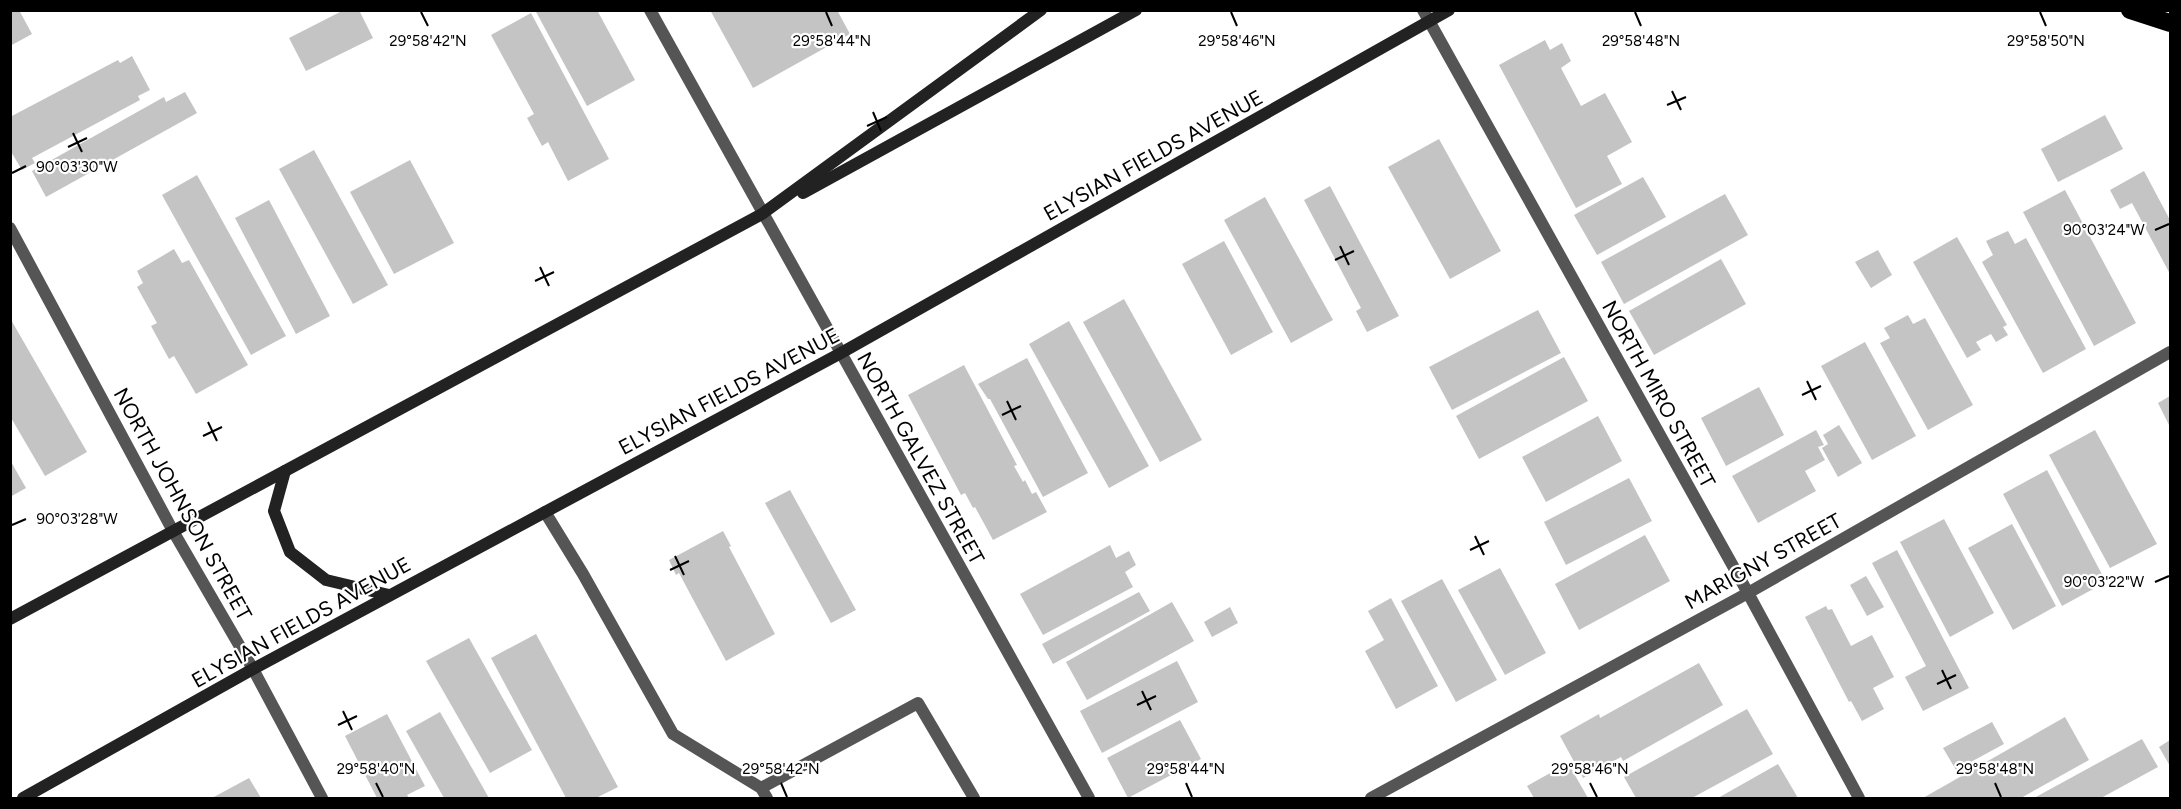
<svg xmlns="http://www.w3.org/2000/svg" width="2181" height="809" font-family="Figtree,sans-serif">
  <style>
    .building { fill: #c4c4c4 }
    .lines { fill: none; stroke-linecap: round; stroke-linejoin: round }
    .service { stroke: #555; stroke-width: 12 }
    .minor { stroke: #555; stroke-width: 12 }
    .tertiary { stroke: #555; stroke-width: 12 }
    .secondary { stroke: #222; stroke-width: 12 }
    .motorway { stroke: #000; stroke-width: 18 }
    .ticks { fill: none; stroke: #000; stroke-width: 2 }
    .labels { text-anchor: middle; dominant-baseline: central; stroke-width: 4.5; stroke-linejoin: round; paint-order: stroke }
    .street-label { font-size: 21px; fill: #000; stroke: #fff }
    .ticks-label { font-size: 15px; text-anchor: middle; fill: #000; stroke: #fff; stroke-width: 4.5; stroke-linejoin: round; paint-order: stroke }
  </style>
  <rect width="100%" height="100%" fill="#fff"/>
  <g class="building">
    <path d="M10,10H19L32,34L10,46Z"/>
    <path d="M344,10H359L373,38L306,71L289,38Z"/>
    <path d="M535,10H597L635,80L587,106Z"/>
    <path d="M710,10H837L850,34L753,88Z"/>
    <path d="M531,13L609,159L568,181L548,142L542,146L527,118L534,114L491,35Z"/>
    <path d="M1545,40L1550,50L1562,43L1571,61L1561,68L1581,106L1605,93L1632,142L1607,156L1622,184L1576,208L1499,65Z"/>
    <path d="M132,56L150,90L138,96L140,100L32,158L35,163L22,170L10,150V117L118,60L120,63Z"/>
    <path d="M185,92L197,113L46,197L32,171L164,97L166,102Z"/>
    <path d="M2105,115L2123,149L2058,182L2041,149Z"/>
    <path d="M1439,139L1501,251L1450,279L1388,167Z"/>
    <path d="M314,150L388,285L353,304L279,169Z"/>
    <path d="M410,160L454,243L394,274L350,192Z"/>
    <path d="M2144,171L2170,220V274L2132,203L2120,209L2110,190Z"/>
    <path d="M197,175L286,336L251,355L162,195Z"/>
    <path d="M1643,177L1666,217L1597,255L1574,215Z"/>
    <path d="M1330,186L1399,316L1367,332L1356,311L1361,308L1304,200Z"/>
    <path d="M2065,190L2136,323L2094,346L2023,212Z"/>
    <path d="M1725,194L1748,235L1624,304L1601,262Z"/>
    <path d="M1265,197L1333,320L1291,343L1224,220Z"/>
    <path d="M269,200L330,316L296,334L235,218Z"/>
    <path d="M2008,231L2015,244L2026,238L2086,349L2043,373L1982,262L1993,255L1986,241Z"/>
    <path d="M1957,237L2007,325L2003,327L2008,335L1996,342L1991,334L1976,342L1981,350L1967,358L1913,262Z"/>
    <path d="M1224,241L1273,332L1231,355L1182,264Z"/>
    <path d="M174,249L182,263L189,260L248,365L196,394L174,356L169,359L151,326L157,323L137,287L143,283L137,271Z"/>
    <path d="M1878,250L1892,275L1871,288L1855,262Z"/>
    <path d="M1721,259L1746,304L1654,355L1629,311Z"/>
    <path d="M1124,299L1202,440L1160,462L1083,322Z"/>
    <path d="M1538,310L1561,353L1452,410L1429,367Z"/>
    <path d="M1908,315L1913,324L1925,318L1973,405L1928,430L1880,343L1890,338L1884,328Z"/>
    <path d="M10,318L87,452L45,476L10,416Z"/>
    <path d="M1069,321L1149,466L1109,488L1029,344Z"/>
    <path d="M1865,342L1916,436L1872,460L1821,366Z"/>
    <path d="M1564,357L1588,401L1479,459L1456,416Z"/>
    <path d="M1027,358L1088,473L1043,497L990,399H988L978,384Z"/>
    <path d="M964,365L1017,465L1014,466L1023,482L1025,480L1032,494L1036,492L1047,512L993,540L975,507L973,508L965,493L961,495L908,395Z"/>
    <path d="M1759,387L1784,435L1726,466L1701,418Z"/>
    <path d="M2170,396V427L2158,403Z"/>
    <path d="M1598,416L1622,461L1546,502L1522,457Z"/>
    <path d="M1839,425L1862,463L1838,477L1822,448L1828,444L1823,435Z"/>
    <path d="M1816,430L1824,445L1818,447L1825,460L1805,471L1816,491L1758,523L1732,476Z"/>
    <path d="M2095,430L2157,544L2110,568L2049,455Z"/>
    <path d="M10,460L26,488L10,497Z"/>
    <path d="M2047,470L2106,582L2062,606L2003,494Z"/>
    <path d="M1629,478L1652,521L1566,565L1544,522Z"/>
    <path d="M790,490L856,610L831,623L765,503Z"/>
    <path d="M1944,519L1994,613L1950,637L1900,542Z"/>
    <path d="M2012,524L2056,606L2013,630L1968,548Z"/>
    <path d="M723,531L731,546L729,547L775,634L726,661L679,573L676,575L669,560Z"/>
    <path d="M1645,535L1670,581L1579,630L1555,584Z"/>
    <path d="M1110,545L1116,558L1129,551L1136,565L1125,572L1133,587L1043,635L1020,594Z"/>
    <path d="M1897,550L1969,688L1923,711L1905,677L1926,666L1872,563Z"/>
    <path d="M1500,568L1546,653L1505,675L1458,590Z"/>
    <path d="M1866,576L1884,607L1867,616L1850,585Z"/>
    <path d="M1442,579L1497,680L1456,702L1401,601Z"/>
    <path d="M1139,592L1150,611L1053,664L1042,644Z"/>
    <path d="M1391,598L1438,686L1396,709L1365,651L1384,640L1368,611Z"/>
    <path d="M1172,602L1194,641L1087,700L1066,662Z"/>
    <path d="M1826,606L1828,610L1832,609L1851,646L1872,635L1894,677L1873,688L1884,709L1862,721L1851,701L1849,702L1805,617Z"/>
    <path d="M1230,607L1238,623L1212,637L1204,622Z"/>
    <path d="M536,634L618,787L596,798H566L491,658Z"/>
    <path d="M469,638L532,750L490,773L426,661Z"/>
    <path d="M1177,661L1198,702L1102,753L1080,711Z"/>
    <path d="M1699,663L1723,705L1623,761L1621,757L1583,778L1560,736L1599,714L1600,718Z"/>
    <path d="M1747,709L1773,754L1692,798H1636L1624,777Z"/>
    <path d="M440,712L489,798H444L406,731Z"/>
    <path d="M387,714L425,786L407,795L409,798H377L345,736Z"/>
    <path d="M2065,717L2089,760L2021,798H1923Z"/>
    <path d="M1180,720L1201,759L1128,798L1107,758Z"/>
    <path d="M1992,722L2004,744L1956,770L1943,748Z"/>
    <path d="M2142,739L2158,767L2101,798H2034Z"/>
    <path d="M2170,740V766L2159,747Z"/>
    <path d="M1568,763L1588,798H1534L1527,786Z"/>
    <path d="M1778,764L1798,798H1718Z"/>
    <path d="M249,778L261,798H212Z"/>
  </g>
  <g class="lines">
    <g class="service">
      <path d="M545,512L583,574L673,734L761,788L767,798"/>
      <path d="M761,788L918,703L974,798"/>
    </g>
    <g class="minor">
      <path d="M10,228L173,531L253,669L322,798"/>
      <path d="M1371,798L1748,593L2170,352"/>
    </g>
    <g class="tertiary">
      <path d="M650,10L1089,798"/>
      <path d="M1423,10L1748,593L1859,798"/>
    </g>
    <g class="secondary">
      <path d="M803,193L1136,10"/>
      <path d="M285,471L274,511L290,552L326,580L389,595"/>
      <path d="M10,619L762,214L1041,10"/>
      <path d="M23,798L253,669L841,353L1449,10"/>
    </g>
    <path class="motorway" d="M2130,10L2170,23"/>
  </g>
  <path class="ticks" d="M421,12L428,26M826,12L832,26M1231,12L1237,26M1635,12L1641,26M2040,12L2046,26M1672,91L1681,110M1667,105L1686,97M873,112L881,131M867,126L887,117M73,133L82,152M68,147L87,138M12,173L26,166M2155,230L2169,224M1340,246L1349,265M1335,260L1354,251M540,267L549,286M535,281L554,272M1807,381L1816,400M1802,395L1821,386M1007,401L1016,420M1002,415L1021,406M208,422L217,441M203,436L222,427M12,525L26,519M1475,536L1484,555M1470,550L1489,541M675,556L684,575M670,570L689,561M2155,582L2169,576M1942,670L1951,689M1937,684L1956,675M1142,691L1151,710M1137,705L1156,696M343,711L352,730M338,725L357,716M376,783L383,797M781,783L787,797M1186,783L1192,797M1590,783L1597,797M1995,783L2001,797"/>
  <g class="labels">
    <g class="street-label">
      <text transform="translate(1153 155) rotate(-29)">ELYSIAN FIELDS AVENUE</text>
      <text transform="translate(729 391) rotate(-28)">ELYSIAN FIELDS AVENUE</text>
      <text transform="translate(1659 394) rotate(61)">NORTH MIRO STREET</text>
      <text transform="translate(921 458) rotate(61)">NORTH GALVEZ STREET</text>
      <text transform="translate(183 504) rotate(61)">NORTH JOHNSON STREET</text>
      <text transform="translate(1763 561) rotate(-29)">MARIGNY STREET</text>
      <text transform="translate(301 622) rotate(-29)">ELYSIAN FIELDS AVENUE</text>
    </g>
  </g>
  <g class="ticks-label">
    <text x="428" y="46">29°58'42"N</text>
    <text x="832" y="46">29°58'44"N</text>
    <text x="1237" y="46">29°58'46"N</text>
    <text x="2046" y="46">29°58'50"N</text>
    <text x="1641" y="46">29°58'48"N</text>
    <text x="77" y="172">90°03'30"W</text>
    <text x="2104" y="235">90°03'24"W</text>
    <text x="77" y="524">90°03'28"W</text>
    <text x="2104" y="587">90°03'22"W</text>
    <text x="376" y="774">29°58'40"N</text>
    <text x="781" y="774">29°58'42"N</text>
    <text x="1186" y="774">29°58'44"N</text>
    <text x="1590" y="774">29°58'46"N</text>
    <text x="1995" y="774">29°58'48"N</text>
  </g>
  <rect width="2181" height="809" fill="none" stroke="#000000" stroke-width="24"/>
</svg>
